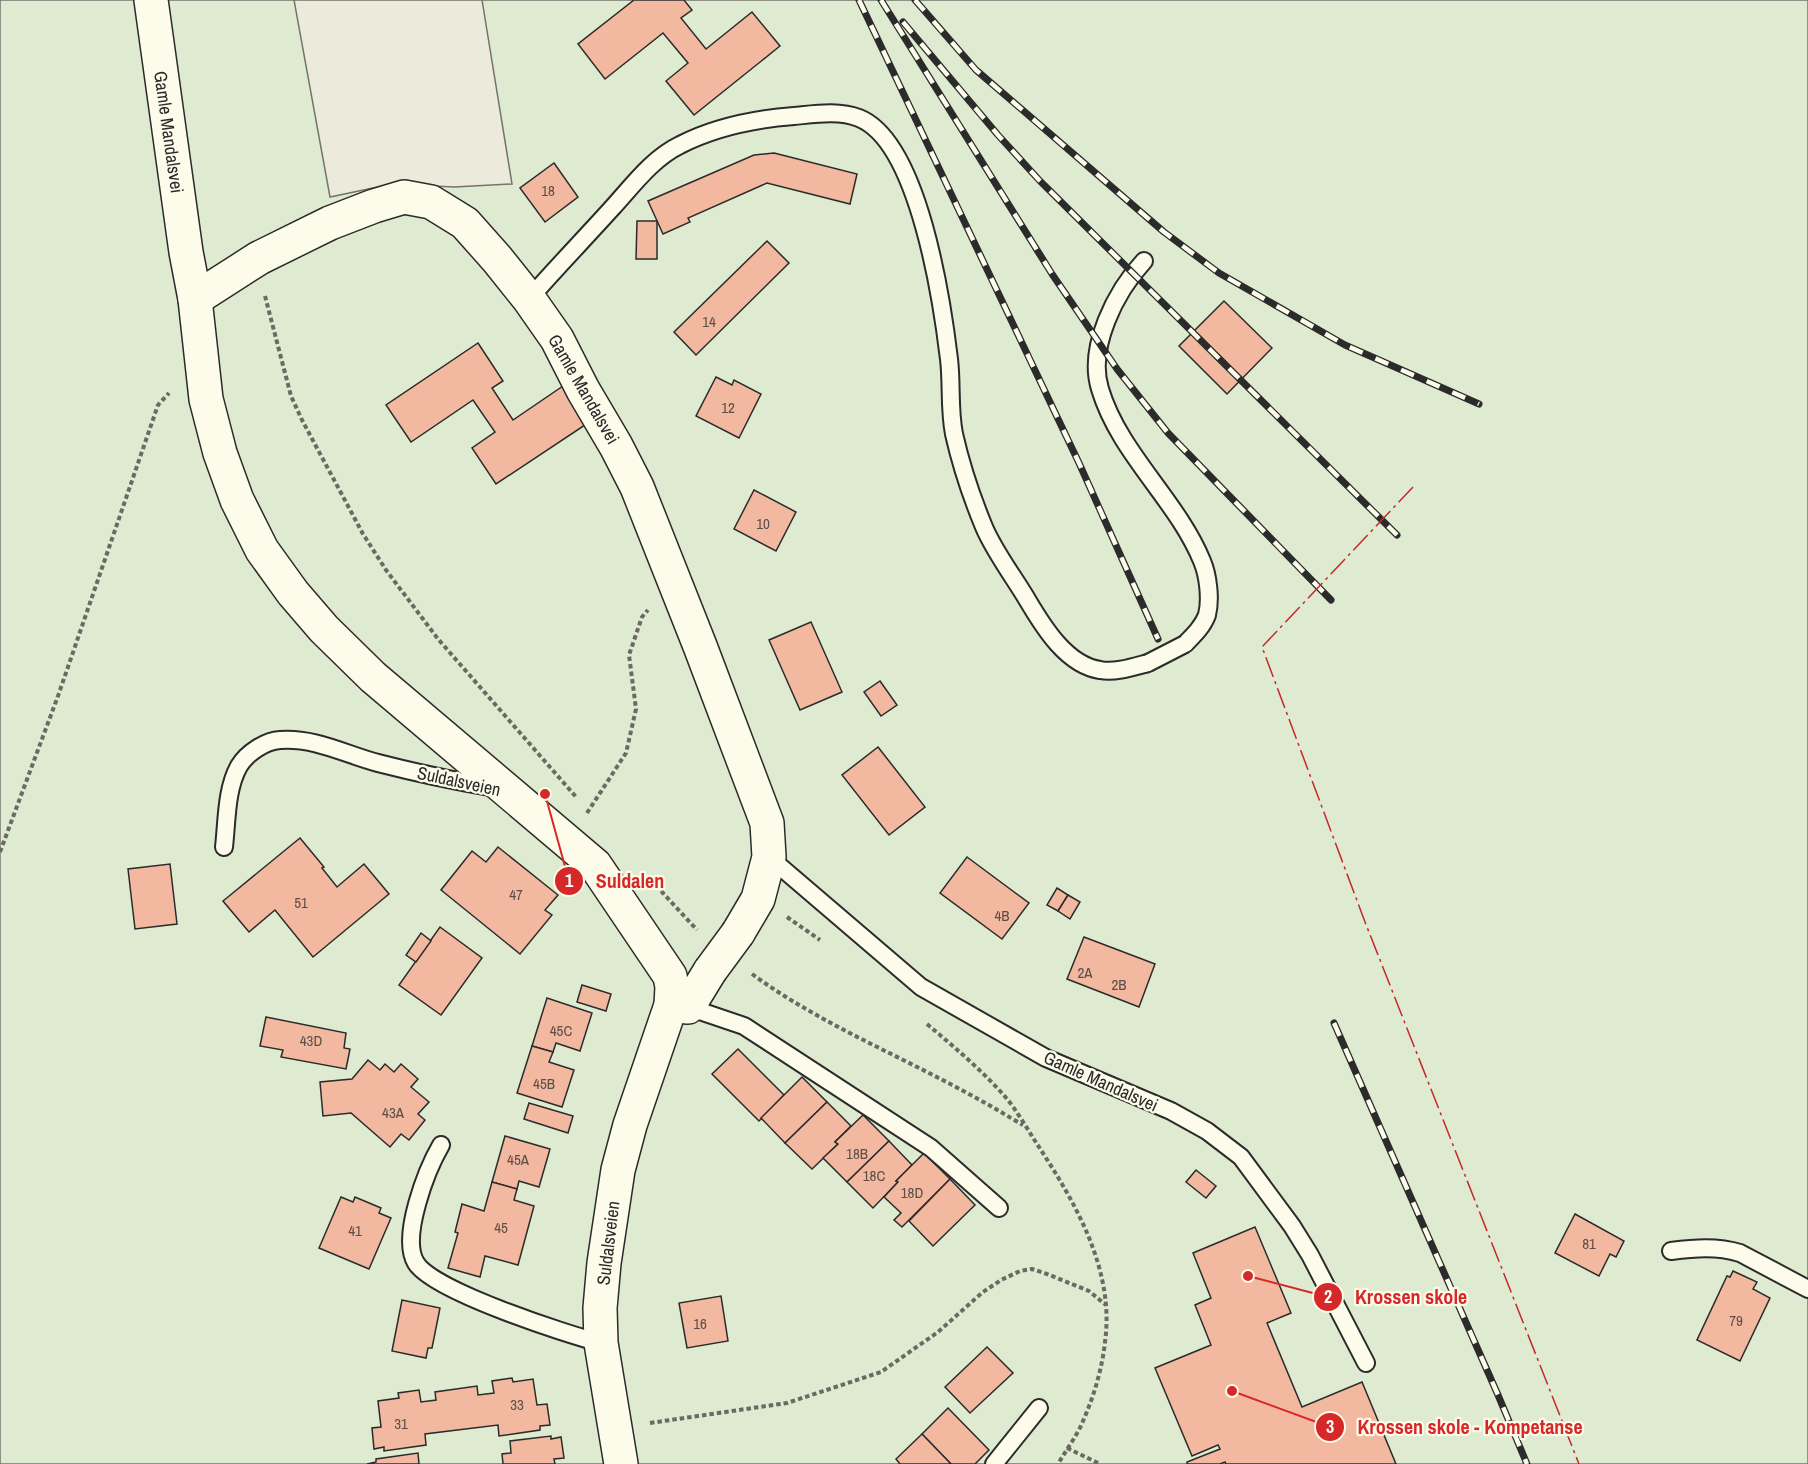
<svg xmlns="http://www.w3.org/2000/svg" width="1808" height="1464" font-family="'Archivo Narrow',sans-serif">
  <style>
    .green { fill: #deebd1; stroke: #74746e; stroke-width: 1.5 }
    .parking { fill: #eceadb; stroke: #74746e; stroke-width: 1.5 }
    .building { fill: #f2b8a0; stroke: #2b2b2b; stroke-width: 1.5 }
    .lines { fill: none; stroke-linecap: round; stroke-linejoin: round }
    .service-casing { stroke: #2b2b2b; stroke-width: 20 }
    .minor-casing { stroke: #2b2b2b; stroke-width: 36 }
    .path { stroke: #6a6964; stroke-width: 4; stroke-dasharray: 4.5 3; stroke-linecap: butt }
    .service { stroke: #fdfbea; stroke-width: 16 }
    .minor { stroke: #fdfbea; stroke-width: 33 }
    .rail-casing { stroke: #2b2b2b; stroke-width: 7 }
    .rail { stroke: #fdfbea; stroke-width: 4.5; stroke-dasharray: 14; stroke-linecap: butt }
    .service-bridge-casing { stroke: #2b2b2b; stroke-width: 20; stroke-linecap: butt }
    .minor-bridge-casing { stroke: #2b2b2b; stroke-width: 36; stroke-linecap: butt }
    .service-bridge { stroke: #fdfbea; stroke-width: 16 }
    .minor-bridge { stroke: #fdfbea; stroke-width: 33 }
    .power { stroke: #c62828; stroke-width: 1.5; stroke-dasharray: 21 4.5 3 4.5; stroke-linecap: butt }
    .labels { text-anchor: middle; dominant-baseline: central; stroke-width: 4.5; stroke-linejoin: round; paint-order: stroke }
    .number-label { font-size: 15px; fill: #5d4e48 }
    .street-label { font-size: 18px; fill: #2b2b2b; stroke: #fdfbea }
    .leader { fill: none; stroke: #d62828; stroke-width: 2 }
    .callout-dot { fill: #d62828; stroke: #fdfbea; stroke-width: 2 }
    .mark-label { font-size: 18px; text-anchor: middle; font-weight: bold; fill: #fff }
    .callout-label { font-size: 20px; text-anchor: middle; font-weight: bold; fill: #d62828; stroke: #fdfbea; stroke-width: 4.5; stroke-linejoin: round; paint-order: stroke }
  </style>
  <rect width="100%" height="100%" fill="#fdfbea"/>
  <rect class="green" x="0" y="0" width="1808" height="1464"/>
  <path class="parking" d="M294,0H482L512,184L454,187L392,184L330,197Z"/>
  <g class="building">
    <path d="M634,0H684L692,10L681,18L706,49L752,12L780,46L694,115L666,81L688,63L663,33L605,79L578,44Z"/>
    <path d="M774,153L857,174L850,204L767,183L688,218L690,222L663,234L648,201L754,155Z"/>
    <path d="M554,163L578,197L545,222L520,188Z"/>
    <path d="M637,221H657V259H636Z"/>
    <path d="M767,241L789,263L696,355L674,332Z"/>
    <path d="M1224,301L1272,348L1227,394L1179,346Z"/>
    <path d="M478,343L503,381L492,388L513,420L563,386L588,423L496,484L472,448L495,432L473,400L411,442L386,405Z"/>
    <path d="M716,377L732,385L734,380L761,394L739,438L696,416Z"/>
    <path d="M754,490L796,512L776,551L734,529Z"/>
    <path d="M811,622L842,692L800,710L769,640Z"/>
    <path d="M880,681L897,705L881,716L864,692Z"/>
    <path d="M878,747L925,807L889,835L842,775Z"/>
    <path d="M300,838L324,867L322,868L337,887L364,864L389,894L313,957L275,910L249,932L223,901Z"/>
    <path d="M498,847L558,895L545,910L552,915L520,954L441,890L472,851L486,862Z"/>
    <path d="M967,857L1029,903L1002,939L940,893Z"/>
    <path d="M170,864L177,924L135,929L128,869Z"/>
    <path d="M1057,888L1068,895L1058,911L1047,905Z"/>
    <path d="M1068,895L1080,902L1070,919L1058,911Z"/>
    <path d="M440,927L482,958L441,1015L399,985Z"/>
    <path d="M421,933L431,941L416,962L406,955Z"/>
    <path d="M1084,937L1155,964L1139,1007L1067,979Z"/>
    <path d="M582,985L611,994L606,1011L577,1002Z"/>
    <path d="M547,998L592,1013L580,1051L556,1043L553,1052L532,1046Z"/>
    <path d="M266,1017L346,1033L344,1048L350,1049L346,1069L281,1057L283,1050L260,1046Z"/>
    <path d="M532,1046L553,1052L549,1062L574,1070L562,1107L517,1093Z"/>
    <path d="M738,1049L784,1095L759,1121L712,1074Z"/>
    <path d="M368,1060L380,1070L385,1064L394,1072L401,1064L418,1079L411,1087L429,1102L418,1114L425,1120L409,1140L401,1134L390,1147L351,1113L323,1116L320,1082L352,1079Z"/>
    <path d="M802,1077L827,1102L785,1143L761,1118Z"/>
    <path d="M827,1102L851,1126L835,1142L838,1144L812,1169L785,1143Z"/>
    <path d="M529,1103L573,1116L568,1133L524,1119Z"/>
    <path d="M863,1115L889,1141L847,1182L823,1158L838,1144L835,1142Z"/>
    <path d="M505,1136L550,1149L539,1187L519,1181L517,1189L492,1182Z"/>
    <path d="M889,1141L912,1165L896,1181L898,1182L873,1208L847,1182Z"/>
    <path d="M924,1153L950,1179L902,1227L894,1220L901,1213L884,1197L898,1182L896,1181Z"/>
    <path d="M1196,1170L1216,1186L1206,1198L1186,1182Z"/>
    <path d="M950,1179L975,1205L933,1246L909,1221Z"/>
    <path d="M492,1182L517,1189L514,1200L534,1206L518,1265L485,1256L480,1277L448,1268L458,1233L455,1232L462,1204L484,1211Z"/>
    <path d="M341,1197L353,1202L355,1197L381,1208L379,1213L391,1218L369,1269L319,1248Z"/>
    <path d="M1575,1214L1624,1241L1616,1257L1610,1254L1599,1276L1555,1253Z"/>
    <path d="M1255,1227L1291,1313L1267,1323L1302,1407L1362,1382L1396,1464H1226L1225,1462L1220,1464H1187V1462L1220,1449L1218,1445L1192,1456L1155,1368L1211,1345L1195,1305L1211,1298L1193,1253Z"/>
    <path d="M1733,1271L1757,1282L1753,1289L1770,1298L1740,1361L1697,1340L1727,1276L1730,1277Z"/>
    <path d="M721,1296L728,1341L687,1348L679,1303Z"/>
    <path d="M402,1300L440,1308L432,1348H428L426,1358L392,1351Z"/>
    <path d="M987,1347L1013,1373L970,1413L945,1387Z"/>
    <path d="M512,1378L513,1382L533,1379L537,1405L547,1404L550,1425L540,1426V1430L499,1436L498,1425L425,1434L426,1445L384,1451V1447L374,1449L372,1428L381,1427L378,1401L399,1398L398,1393L419,1390L421,1402L436,1400L435,1392L477,1386L478,1395L494,1393L492,1381Z"/>
    <path d="M948,1408L989,1450L975,1464H951L922,1434Z"/>
    <path d="M922,1434L951,1464H900L896,1459Z"/>
    <path d="M551,1436V1439L561,1437L564,1458L554,1459L555,1464H503L502,1454L511,1453L510,1441Z"/>
    <path d="M418,1453L419,1464H367L376,1462V1459Z"/>
  </g>
  <g class="lines">
    <g class="service-casing">
      <g id="service">
        <path d="M1144,261C1116,291 1087,347 1100,389C1119,453 1177,500 1202,561C1208,575 1211,599 1207,615C1203,626 1194,635 1185,644"/>
        <path d="M529,299C556,268 585,238 613,207C633,185 653,158 680,145C715,127 755,119 794,116C815,114 839,110 859,118C919,142 942,301 949,359C952,384 949,409 954,434C961,465 972,498 984,527C995,553 1014,577 1028,601C1044,628 1067,665 1100,670C1115,673 1133,667 1148,663"/>
        <path d="M224,847C227,821 226,789 239,766C247,753 265,741 280,740C314,737 347,755 378,763C417,773 455,781 495,788"/>
        <path d="M769,857L921,987L1046,1058L1171,1111L1207,1131L1241,1157L1292,1226L1310,1255L1366,1363"/>
        <path d="M688,1007L744,1026L931,1148L999,1208"/>
        <path d="M441,1145C427,1169 400,1237 416,1263C433,1291 566,1334 601,1343"/>
        <path d="M1671,1251C1694,1248 1717,1246 1740,1253L1808,1289"/>
        <path d="M994,1464L1039,1408"/>
      </g>
    </g>
    <g class="minor-casing">
      <g id="minor">
        <path d="M151,0L186,252L195,299L206,399L220,453L237,500L262,550L293,593L324,629L373,677L595,865L670,976L672,987L671,1005L630,1125L618,1170L604,1263L600,1308L601,1343L621,1464"/>
        <path d="M195,299L259,258L330,223L374,206L404,197L431,202L465,223L497,259L529,299L557,339L583,390L616,446L637,487L700,646L767,823L769,857L758,899L738,933"/>
        <path d="M671,1005L688,1007L710,971"/>
      </g>
    </g>
    <g class="path">
      <path d="M265,296L291,396L302,420L363,534L386,570L438,639L577,798"/>
      <path d="M587,813L626,753L636,709L629,655L642,617L648,610"/>
      <path d="M0,852L58,696L158,405L169,393"/>
      <path d="M651,880L697,930"/>
      <path d="M787,917L820,940"/>
      <path d="M752,974C819,1023 894,1053 967,1093C986,1103 1004,1114 1023,1125"/>
      <path d="M927,1024C953,1046 978,1067 1001,1092C1015,1107 1026,1127 1037,1144C1075,1202 1115,1270 1105,1342C1102,1369 1094,1396 1083,1421C1077,1436 1066,1450 1058,1464"/>
      <path d="M650,1423L787,1403L881,1372L938,1332L983,1292L1001,1280L1020,1271L1032,1269L1047,1274L1089,1291L1106,1305"/>
      <path d="M1067,1448L1100,1464"/>
    </g>
    <use href="#service" class="service"/>
    <use href="#minor" class="minor"/>
    <g class="rail-casing">
      <g id="rail">
        <path d="M859,0L1079,463L1158,639"/>
        <path d="M881,0L1052,274L1117,369L1168,433L1331,600"/>
        <path d="M915,0L976,70L1164,232L1219,273L1345,345L1479,404"/>
        <path d="M903,22L998,135L1040,181L1397,535"/>
        <path d="M1334,1023L1498,1395L1527,1464"/>
      </g>
    </g>
    <use href="#rail" class="rail"/>
    <g class="service-bridge-casing">
      <path id="service-bridge" d="M1148,663L1185,644"/>
    </g>
    <g class="minor-bridge-casing">
      <path id="minor-bridge" d="M710,971L738,933"/>
    </g>
    <use href="#service-bridge" class="service-bridge"/>
    <use href="#minor-bridge" class="minor-bridge"/>
    <path class="power" d="M1413,487L1262,647L1365,922L1579,1464"/>
  </g>
  <g class="labels">
    <g class="number-label">
      <text x="548" y="190">18</text>
      <text x="709" y="321">14</text>
      <text x="728" y="407">12</text>
      <text x="763" y="523">10</text>
      <text x="516" y="894">47</text>
      <text x="301" y="902">51</text>
      <text x="1002" y="915">4B</text>
      <text x="1085" y="972">2A</text>
      <text x="1119" y="984">2B</text>
      <text x="561" y="1030">45C</text>
      <text x="311" y="1040">43D</text>
      <text x="544" y="1083">45B</text>
      <text x="393" y="1112">43A</text>
      <text x="857" y="1153">18B</text>
      <text x="518" y="1159">45A</text>
      <text x="874" y="1175">18C</text>
      <text x="912" y="1192">18D</text>
      <text x="501" y="1227">45</text>
      <text x="355" y="1230">41</text>
      <text x="1589" y="1243">81</text>
      <text x="1736" y="1320">79</text>
      <text x="700" y="1323">16</text>
      <text x="517" y="1404">33</text>
      <text x="401" y="1423">31</text>
    </g>
    <g class="street-label">
      <text transform="translate(169 132) rotate(82)">Gamle Mandalsvei</text>
      <text transform="translate(584 389) rotate(60)">Gamle Mandalsvei</text>
      <text transform="translate(459 781) rotate(12)">Suldalsveien</text>
      <text transform="translate(1101 1081) rotate(24)">Gamle Mandalsvei</text>
      <text transform="translate(608 1243) rotate(-83)">Suldalsveien</text>
    </g>
  </g>
  <path class="leader" d="M545 794L569 881M1248 1276L1328 1297M1232 1391L1330 1427"/>
  <g class="callout-dot">
    <circle cx="545" cy="794" r="6"/>
    <circle cx="1248" cy="1276" r="6"/>
    <circle cx="1232" cy="1391" r="6"/>
    <circle cx="569" cy="881" r="15"/>
    <circle cx="1328" cy="1297" r="15"/>
    <circle cx="1330" cy="1427" r="15"/>
  </g>
  <g class="mark-label">
    <text x="569" y="887">1</text>
    <text x="1328" y="1303">2</text>
    <text x="1330" y="1433">3</text>
  </g>
  <g class="callout-label">
    <text x="630" y="888">Suldalen</text>
    <text x="1411" y="1304">Krossen skole</text>
    <text x="1470" y="1434">Krossen skole - Kompetanse</text>
  </g>
</svg>
